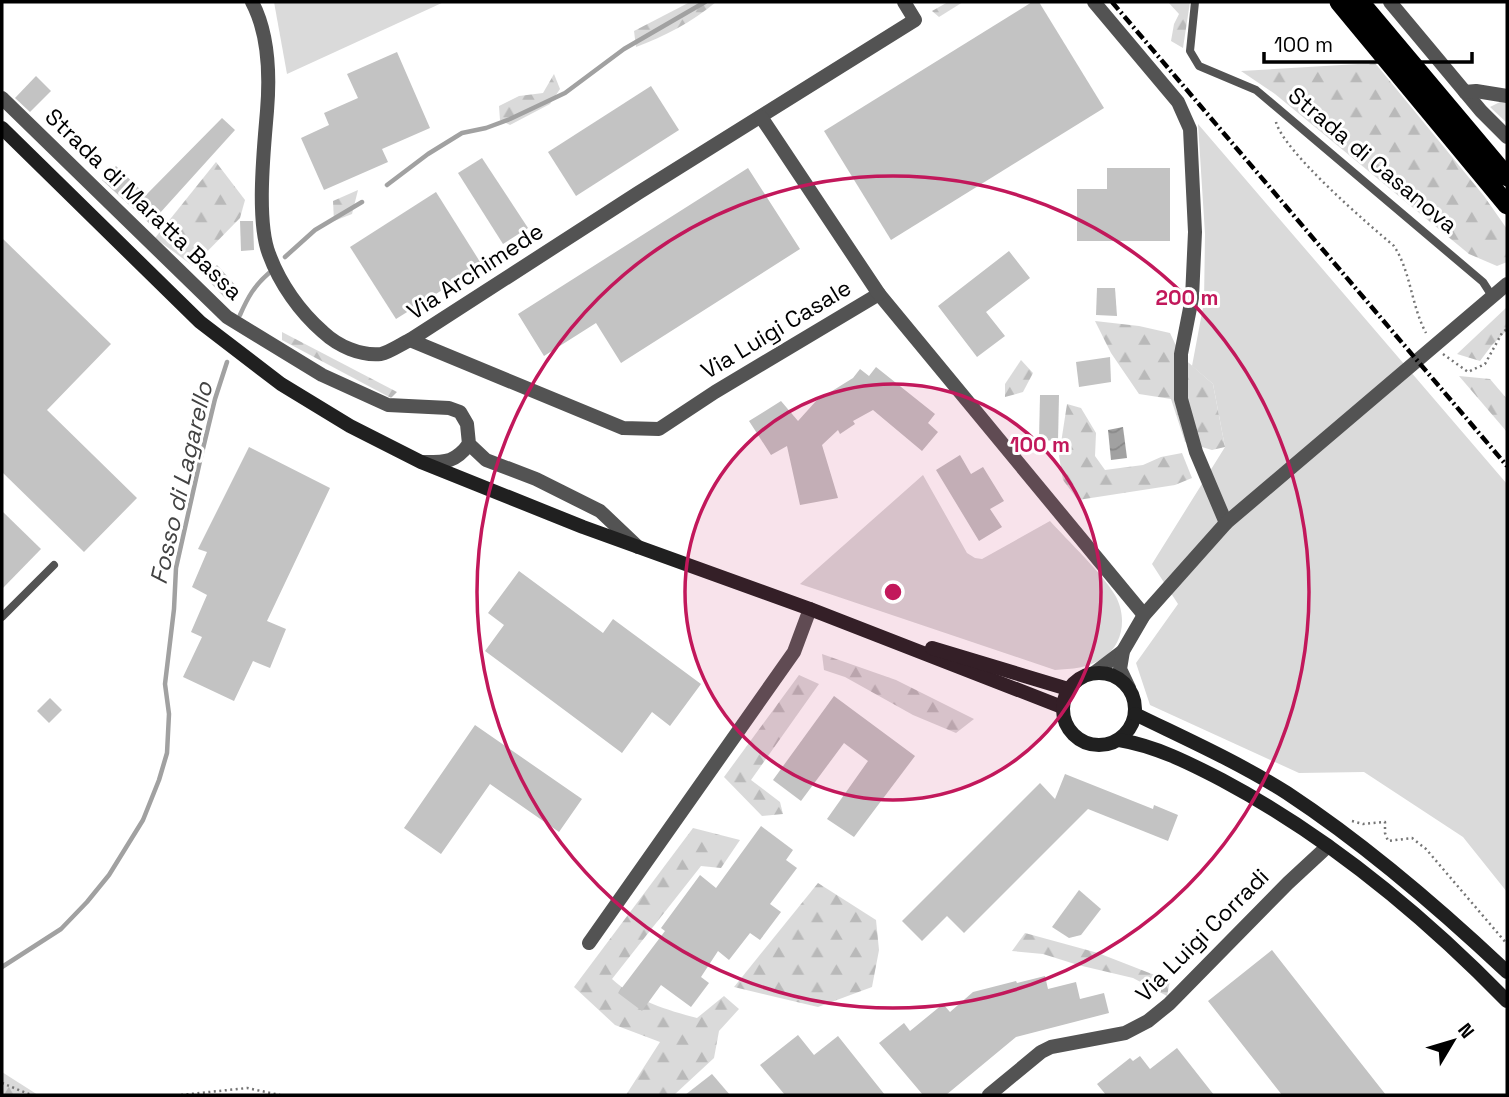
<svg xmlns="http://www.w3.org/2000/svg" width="1509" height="1097" font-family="'Space Grotesk',sans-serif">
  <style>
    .grass { fill: #dadada }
    .forest { fill: url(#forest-firs) }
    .water { fill: url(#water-waves) }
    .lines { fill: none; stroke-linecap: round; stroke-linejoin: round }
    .stream { stroke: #a1a1a1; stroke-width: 4.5 }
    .building { fill: #c3c3c3 }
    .path { stroke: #757575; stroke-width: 2.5; stroke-dasharray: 2 3.5; stroke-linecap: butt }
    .service { stroke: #535353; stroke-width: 8 }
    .minor { stroke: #535353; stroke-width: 14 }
    .tertiary { stroke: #535353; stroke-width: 14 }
    .secondary { stroke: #202020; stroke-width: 14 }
    .trunk { stroke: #000; stroke-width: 19 }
    .rail { stroke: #000; stroke-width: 4.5; stroke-dasharray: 10 3.5 2 3.5; stroke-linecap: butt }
    .ring { fill: none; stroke: #c2185b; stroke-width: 3.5 }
    .labels { text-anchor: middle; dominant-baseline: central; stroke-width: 6; stroke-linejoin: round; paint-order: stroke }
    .street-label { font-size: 23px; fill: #000; stroke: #fff }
    .water-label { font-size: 24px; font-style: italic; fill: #424242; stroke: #fff }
    .centre { fill: #c2185b; stroke: #fff; stroke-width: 3.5 }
    .ring-label { font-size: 21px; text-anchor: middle; font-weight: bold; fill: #c2185b; stroke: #fff; stroke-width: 6; stroke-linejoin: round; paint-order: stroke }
  </style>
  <defs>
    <pattern id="forest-firs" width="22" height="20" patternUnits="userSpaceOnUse" patternTransform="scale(1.75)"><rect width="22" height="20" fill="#dadada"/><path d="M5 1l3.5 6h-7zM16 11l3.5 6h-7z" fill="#b9b9b9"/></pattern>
    <pattern id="water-waves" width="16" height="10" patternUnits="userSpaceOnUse" patternTransform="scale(1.75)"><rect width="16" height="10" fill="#a1a1a1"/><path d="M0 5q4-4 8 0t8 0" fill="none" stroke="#898989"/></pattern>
  </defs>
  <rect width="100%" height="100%" fill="#fff"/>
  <g class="grass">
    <path d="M274,2H444L287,74Z"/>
    <path d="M1500,102L1507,103V123L1490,107Z"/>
    <path d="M1198,124L1507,484V892L1463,837L1364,772L1299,773L1150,705L1136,663L1178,604L1152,564L1225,447L1213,384L1192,366L1204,302L1205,234Z"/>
    <path d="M923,475L967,553L975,558L982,559L1050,521C1068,541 1102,573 1115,595C1127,616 1124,644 1103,658C1089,668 1071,669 1055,670L800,584Z"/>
  </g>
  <g class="forest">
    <path d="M690,2H716C692,22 665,36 636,47L634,31Z"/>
    <path d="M948,2H963L939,17L932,11Z"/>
    <path d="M1168,2H1190L1183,48L1171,41L1174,24L1179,14Z"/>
    <path d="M1375,63L1484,196L1507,229V262L1497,266L1469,254L1275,94L1241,71Z"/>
    <path d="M554,74L560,89L550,104L510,125L500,120L499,106L519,96L543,93Z"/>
    <path d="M216,162L245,200L240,218L193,266L155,238Z"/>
    <path d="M358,190L352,214L334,221L333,201Z"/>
    <path d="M1507,307V330L1492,345L1480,361L1457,354Z"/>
    <path d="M1095,321L1139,326L1170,333L1181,356L1213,384L1225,447L1212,450L1185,442L1171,399L1139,394L1111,353Z"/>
    <path d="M282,332L397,392L391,398L282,340Z"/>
    <path d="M1021,360L1033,373L1023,392L1005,397V384Z"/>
    <path d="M1459,376L1490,379L1507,399V432Z"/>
    <path d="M1067,404L1081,408L1096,433L1095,456L1105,470L1143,465L1161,457L1182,453L1192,478L1175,485L1078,500L1063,480L1059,456Z"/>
    <path d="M822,654L896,680L974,719L956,733L913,715L845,677L824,670Z"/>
    <path d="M799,675L819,684L751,780L780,802L783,814L762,816L724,777Z"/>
    <path d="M693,828L740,840L721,868L701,866L612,979C636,1001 667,1010 697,1018L724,996L739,1009L719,1031L714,1058L674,1095H626L660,1042L615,1025L574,987Z"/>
    <path d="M818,883L876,920L879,950L872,987L818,1007L734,987Z"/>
    <path d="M1025,933L1098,953L1170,981L1167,996L1133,978L1078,965L1043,954L1012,951Z"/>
    <path d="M2,1072L38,1095H2Z"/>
  </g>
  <path class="water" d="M1123,427L1127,458L1111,460L1108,430Z"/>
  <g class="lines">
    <g class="stream">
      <path d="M387,185L428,154L462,133L486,128L510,119L565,93L624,49L705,2"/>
      <path d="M285,257L315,230L362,202"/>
      <path d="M240,315C248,297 254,286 269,273"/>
      <path d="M2,967L61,929L87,902L109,875L143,820L159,780L167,753L169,714L165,684L174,609L176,568L200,461L215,399L227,362"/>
    </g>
  </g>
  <g class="building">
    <path d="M1032,2H1039L1104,108L891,240L824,131Z"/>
    <path d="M397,52L430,128L382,149L388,162L324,190L301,138L329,125L324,113L358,98L347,74Z"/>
    <path d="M36,76L51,91L30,112L15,98Z"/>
    <path d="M651,86L679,130L576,196L548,152Z"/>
    <path d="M222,118L235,130L150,224L102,180L116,166L146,195Z"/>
    <path d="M482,158L528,228L503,244L458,173Z"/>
    <path d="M748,168L800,249L621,363L596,323L544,356L518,314Z"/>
    <path d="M1107,168H1170V241H1077V189H1107Z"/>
    <path d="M436,192L482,265L396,319L350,247Z"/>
    <path d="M240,221H253L254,250L241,251Z"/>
    <path d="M2,238L111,344L47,410L137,498L84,552L2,472Z"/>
    <path d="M1009,251L1030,278L986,312L1005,336L977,357L938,306Z"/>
    <path d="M217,265L237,287L226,299L205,277Z"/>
    <path d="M1097,288H1115L1117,316L1096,315Z"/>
    <path d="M1110,357L1111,382L1079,387L1076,362Z"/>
    <path d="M876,367L935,414L928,423L938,432L922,451L873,410L853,421L855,424L840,434L838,430L822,445L838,498L800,505L787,446L771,455L749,421L781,401L798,421L816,401L853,378L860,369L869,376Z"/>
    <path d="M1040,395H1059L1058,441L1039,440Z"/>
    <path d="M249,447L330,488L267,621L286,629L270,668L253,661L234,701L183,677L202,637L191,632L207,595L192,587L207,552L198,549Z"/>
    <path d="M960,455L971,474L983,467L1004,501L990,509L1002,527L979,541L936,470Z"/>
    <path d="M2,511L41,549L2,589Z"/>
    <path d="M519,571L603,633L613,619L701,684L670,726L652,712L622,753L485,651L504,625L488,613Z"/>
    <path d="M834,696L915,756L854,837L827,819L868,761L844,743L801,801L773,780Z"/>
    <path d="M50,698L62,710L49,723L37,711Z"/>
    <path d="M475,725L582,799L559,832L490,784L441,854L404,828Z"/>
    <path d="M1065,774L1153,809L1154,805L1178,815L1168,841L1088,809L964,933L947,916L922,941L902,921L1040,783L1055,799Z"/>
    <path d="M761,826L793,850L786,860L797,868L770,904L781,912L760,940L750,933L729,960L718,951L701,977L709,983L691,1007L661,985L642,1011L618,993L665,931L661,928L700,875L716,888Z"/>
    <path d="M1079,890L1101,909L1081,935L1069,938L1052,927Z"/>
    <path d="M1272,950L1319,1010L1386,1095H1282L1208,1001Z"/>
    <path d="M1045,976L1048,989L1076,982L1080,999L1104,993L1109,1013L1016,1037L946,1095H923L879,1043L904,1023L910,1031L943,1004L950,1012L973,992L1016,981L1017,983Z"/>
    <path d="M798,1035L814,1055L838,1036L885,1095H785L760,1065Z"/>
    <path d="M1177,1048L1214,1095H1106L1097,1084L1130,1058L1133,1061L1140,1056L1150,1069Z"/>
    <path d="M712,1074L730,1095H685Z"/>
  </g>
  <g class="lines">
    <g class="path">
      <path d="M1276,122C1284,152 1368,224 1394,246C1411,272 1411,305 1426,333"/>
      <path d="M1443,354L1468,372L1485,364L1502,333L1507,329"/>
      <path d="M1352,821L1363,824L1385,822V833L1388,841L1412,838L1426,849L1507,944"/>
      <path d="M2,1083L31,1095"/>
      <path d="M181,1095L247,1088L280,1095"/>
    </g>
    <g class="service">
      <path d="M1195,2L1190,51L1199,66L1256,90L1483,282L1492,296"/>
      <path d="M2,617L54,565"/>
    </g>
    <g class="minor">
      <path d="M252,2C269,34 270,75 267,111C264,147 256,221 269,254C280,284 300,312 323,332C338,346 360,356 381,354C390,352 401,344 410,340"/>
      <path d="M904,2L915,20L638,193L410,340L623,428L659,429L715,392L879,294L1144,615"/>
      <path d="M1094,2L1178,102L1190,129L1195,232L1192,298L1181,354V399L1196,452L1226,523"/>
      <path d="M1390,2L1481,111L1507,137"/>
      <path d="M1465,92L1476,91L1507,96"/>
      <path d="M2,98L227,317L322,375L388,405L449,408L460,412L467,424L469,444L486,460L536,479L600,511L638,547"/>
      <path d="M761,117L879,294"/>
      <path d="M422,462C445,462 455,463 469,444"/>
      <path d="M589,943L794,652L810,609"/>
      <path d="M989,1095L1041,1052L1051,1047L1125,1033L1148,1021L1169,1004L1288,883L1328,846"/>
    </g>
    <g class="tertiary">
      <path d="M1094,673L1123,651"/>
      <path d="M1129,688L1120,669L1123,651L1144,615L1226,523L1507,284"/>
    </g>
    <g class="secondary">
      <path d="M2,128L200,322L281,384L350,426L421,462L583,527L810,609L1062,707"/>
      <path d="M932,648L1068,689"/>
      <circle cx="1099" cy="709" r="36"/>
      <path d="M1135,714C1186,739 1238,762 1287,793C1366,845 1438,907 1507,972"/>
      <path d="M1119,740C1156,746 1189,763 1222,780C1329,837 1423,915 1507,1001"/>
    </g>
    <g class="trunk">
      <path d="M1339,2L1507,205"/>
      <path d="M1360,2L1507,177"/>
    </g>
    <path class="rail" d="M1112,2L1507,466"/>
  </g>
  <circle cx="893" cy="592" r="208" fill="#c2185b" fill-opacity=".12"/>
  <g class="ring">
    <circle cx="893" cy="592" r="208"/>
    <circle cx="893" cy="592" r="416"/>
  </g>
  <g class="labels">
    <g class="street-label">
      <text transform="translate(1373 160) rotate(40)">Strada di Casanova</text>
      <text transform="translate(144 204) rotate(44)">Strada di Maratta Bassa</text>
      <text transform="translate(475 271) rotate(-33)">Via Archimede</text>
      <text transform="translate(776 329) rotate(-31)">Via Luigi Casale</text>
      <text transform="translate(1202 935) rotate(-45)">Via Luigi Corradi</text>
    </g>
    <g class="water-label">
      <text transform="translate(181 483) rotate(-77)">Fosso di Lagarello</text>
    </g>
  </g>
  <circle cx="893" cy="592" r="10" class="centre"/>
  <g class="ring-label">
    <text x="1187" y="305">200 m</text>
    <text x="1040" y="452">100 m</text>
  </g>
  <rect width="1509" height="1097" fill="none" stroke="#000000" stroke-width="7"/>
  <g transform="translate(1453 1041) rotate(52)" stroke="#ffffff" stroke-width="5" paint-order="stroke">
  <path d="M0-5L12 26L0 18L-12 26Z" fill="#000000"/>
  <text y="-10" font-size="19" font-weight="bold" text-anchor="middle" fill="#000000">N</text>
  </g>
  <path d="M1264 52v10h208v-10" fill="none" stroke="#000000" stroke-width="3.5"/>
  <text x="1274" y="52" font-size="21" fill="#000000" stroke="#ffffff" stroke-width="5" paint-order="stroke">100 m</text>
</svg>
